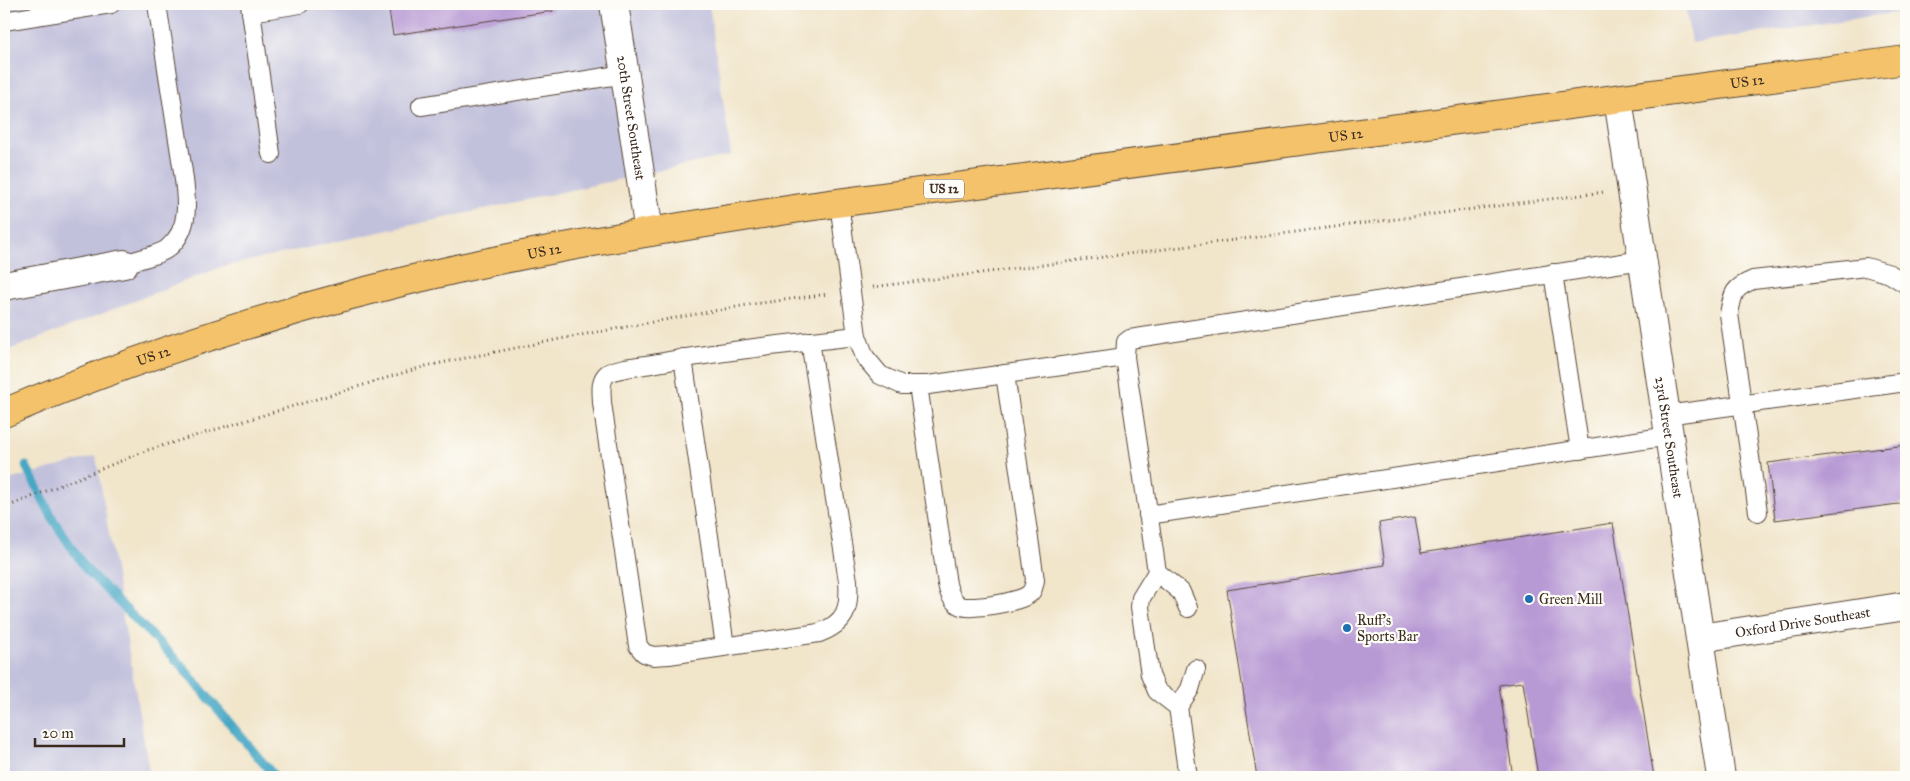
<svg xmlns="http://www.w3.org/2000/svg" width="1910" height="781" font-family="'IM FELL Great Primer',serif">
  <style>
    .industrial { fill: #c2c1dc }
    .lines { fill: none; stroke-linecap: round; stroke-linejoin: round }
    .stream { stroke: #46a7c5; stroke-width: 9 }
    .building { fill: #b799d4 }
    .service-casing { stroke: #564638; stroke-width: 20 }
    .minor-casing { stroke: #564638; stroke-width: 30 }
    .trunk-casing { stroke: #564638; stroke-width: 30 }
    .path { stroke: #564638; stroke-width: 3; stroke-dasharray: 1 4; stroke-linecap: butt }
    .service { stroke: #fff; stroke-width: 18 }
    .minor { stroke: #fff; stroke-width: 28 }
    .trunk { stroke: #f3c26a; stroke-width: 28 }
    .poi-dot { fill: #1f6fb2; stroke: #fdfcf7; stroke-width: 2 }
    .labels { text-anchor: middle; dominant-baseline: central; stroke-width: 4.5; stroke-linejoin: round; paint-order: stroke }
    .shield { fill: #fdfcf7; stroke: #75695f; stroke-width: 1 }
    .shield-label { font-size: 12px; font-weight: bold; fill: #3b2a1e }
    .street-label { font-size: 14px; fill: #3b2a1e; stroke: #fdfcf7 }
    .poi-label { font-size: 14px; fill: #3b2a1e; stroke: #fdfcf7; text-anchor: start }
  </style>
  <rect width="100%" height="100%" fill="#fdfcf7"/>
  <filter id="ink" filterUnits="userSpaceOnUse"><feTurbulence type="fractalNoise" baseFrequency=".02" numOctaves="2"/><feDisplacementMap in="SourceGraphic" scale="10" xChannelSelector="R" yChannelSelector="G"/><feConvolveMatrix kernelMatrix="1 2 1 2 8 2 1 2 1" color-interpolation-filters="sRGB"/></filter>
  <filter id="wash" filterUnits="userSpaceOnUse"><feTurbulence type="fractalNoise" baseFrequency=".0096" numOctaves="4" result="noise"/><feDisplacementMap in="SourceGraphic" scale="20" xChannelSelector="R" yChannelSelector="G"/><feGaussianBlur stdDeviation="1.12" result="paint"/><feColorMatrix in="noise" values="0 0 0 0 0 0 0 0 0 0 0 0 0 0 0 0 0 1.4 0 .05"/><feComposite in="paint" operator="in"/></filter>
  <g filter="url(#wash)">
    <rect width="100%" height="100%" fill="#f1e5ca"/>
    <g class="industrial">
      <path d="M4,4H709L731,155L221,267L4,352Z"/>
      <path d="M1685,4H1906V11L1691,43Z"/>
      <path d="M96,456L150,777H4V481Z"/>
    </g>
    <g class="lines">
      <path class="stream" d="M26,466L54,521L86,569L180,664L275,777"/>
    </g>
    <g id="blocks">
      <g class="building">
        <path d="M388,4H552L553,11L393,35Z"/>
        <path d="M1906,445V503L1775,520L1768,463Z"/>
        <path d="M1415,517L1421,553L1613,523L1654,777H1538L1523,682L1499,685L1513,777H1257L1227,590L1385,565L1379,523Z"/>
      </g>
    </g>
  </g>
  <g filter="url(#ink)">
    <use href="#blocks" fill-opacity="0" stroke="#564638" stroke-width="1"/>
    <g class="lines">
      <g class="service-casing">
        <g id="service">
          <path d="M250,4L271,154"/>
          <path d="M251,12L300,4"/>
          <path d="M4,21L111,4"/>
          <path d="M421,106L625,74"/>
          <path d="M839,203L857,336L865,357L880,375L902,385H928L1125,357"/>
          <path d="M124,264C135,260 160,255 168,248C191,229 187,200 183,172L157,4"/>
          <path d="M1553,273L1580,450"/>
          <path d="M810,341L848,581C850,609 846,623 819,633L669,655L653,656L644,653L638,646L602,403C602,394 599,381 607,374C615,368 641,366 652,364C720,351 788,344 857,336"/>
          <path d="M683,358L725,646"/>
          <path d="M918,385L947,584C949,593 952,602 961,606C971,610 1021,602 1029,594C1033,591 1034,586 1035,580L1005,374"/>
          <path d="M1666,415L1906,382"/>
          <path d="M1758,512L1729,314C1733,293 1733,288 1753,280L1866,267L1890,274L1906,284"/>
          <path d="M1148,515L1669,436"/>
          <path d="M1157,572L1141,598L1140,607L1150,675L1157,691L1178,707"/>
          <path d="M1188,608L1181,592L1157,572L1125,357L1126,342L1130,339L1642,260"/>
          <path d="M1188,777L1178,707L1190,689L1196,669"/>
        </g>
      </g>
      <g class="minor-casing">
        <g id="minor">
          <path id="s1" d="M614,4L649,232"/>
          <path id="s2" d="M1618,99L1721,777"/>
          <path d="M4,286L124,264"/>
          <path id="s3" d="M1700,638L1906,606"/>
        </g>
      </g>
      <g class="trunk-casing">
        <g id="trunk">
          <path id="s4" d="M4,413C151,351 305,303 461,268C575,243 691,225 807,207L1906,60"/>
        </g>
      </g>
      <g class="path">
        <path d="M873,287L1604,192"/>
        <path d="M4,508L148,450L426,366L570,337L747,305L828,294"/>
      </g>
      <use href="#service" class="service"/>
      <use href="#minor" class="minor"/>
      <use href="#trunk" class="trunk"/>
    </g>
  </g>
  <g class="poi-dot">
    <circle cx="1529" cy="599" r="5"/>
    <circle cx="1347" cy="628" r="5"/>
  </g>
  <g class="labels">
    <rect class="shield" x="924" y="179.5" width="40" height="19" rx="4"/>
    <g class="shield-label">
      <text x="944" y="189">US 12</text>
    </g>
    <g class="street-label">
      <text stroke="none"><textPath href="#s4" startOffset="1780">US 12</textPath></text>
      <text stroke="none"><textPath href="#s1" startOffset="115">20th Street Southeast</textPath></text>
      <text stroke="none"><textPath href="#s4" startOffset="1375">US 12</textPath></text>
      <text stroke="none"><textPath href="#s4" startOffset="565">US 12</textPath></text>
      <text stroke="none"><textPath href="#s4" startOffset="160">US 12</textPath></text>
      <text stroke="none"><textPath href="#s2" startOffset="342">23rd Street Southeast</textPath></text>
      <text stroke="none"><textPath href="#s3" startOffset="104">Oxford Drive Southeast</textPath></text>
    </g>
    <g class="poi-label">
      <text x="1539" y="599">Green Mill</text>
      <text x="1357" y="620">Ruff's<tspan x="1357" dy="16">Sports Bar</tspan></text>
    </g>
  </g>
  <rect width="1910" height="781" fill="none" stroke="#fdfcf7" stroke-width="20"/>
  <path d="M35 738v8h89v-8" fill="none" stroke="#3b2a1e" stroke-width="2.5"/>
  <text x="42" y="738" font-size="15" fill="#3b2a1e" stroke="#fdfcf7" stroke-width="4" paint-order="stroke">20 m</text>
</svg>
